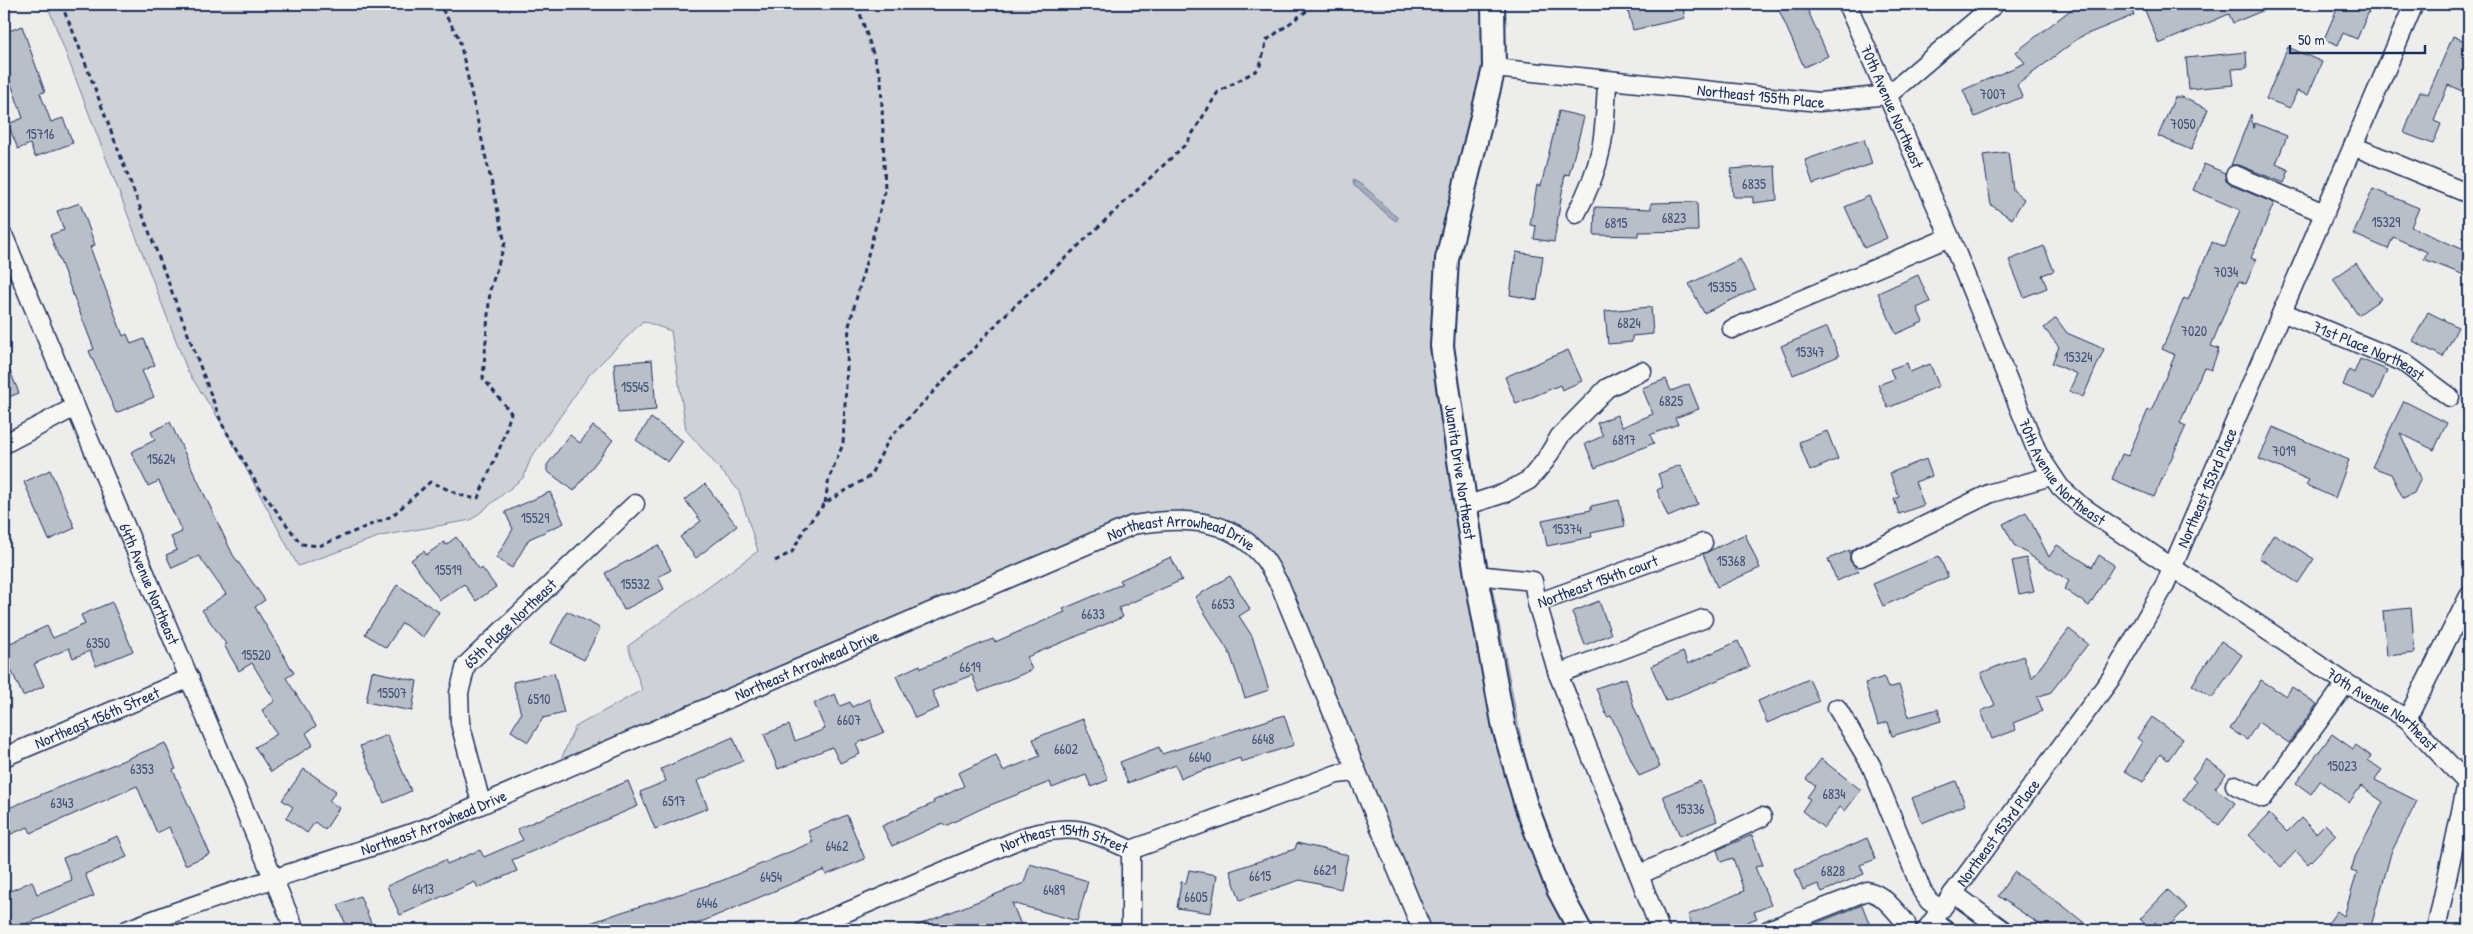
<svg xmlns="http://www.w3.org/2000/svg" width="2473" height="934" font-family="'Patrick Hand',sans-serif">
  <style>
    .green { fill: #ced2d7; stroke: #74809a }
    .water { fill: #a5acbc; stroke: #6e7a96 }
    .building { fill: #b9bfc8; stroke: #1b2f5e }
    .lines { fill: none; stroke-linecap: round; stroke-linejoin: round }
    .minor-casing { stroke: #1b2f5e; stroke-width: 21 }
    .major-casing { stroke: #1b2f5e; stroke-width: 26 }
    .path { stroke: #1b2f5e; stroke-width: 3; stroke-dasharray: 5 4; stroke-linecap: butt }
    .minor { stroke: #f6f6f2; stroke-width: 18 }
    .major { stroke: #f6f6f2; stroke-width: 22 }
    .labels { text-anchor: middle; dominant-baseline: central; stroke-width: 4; stroke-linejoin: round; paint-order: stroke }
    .number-label { font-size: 14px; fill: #425378 }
    .street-label { font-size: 16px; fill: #1b2f5e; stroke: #f6f6f2 }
  </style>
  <rect width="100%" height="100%" fill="#edeeec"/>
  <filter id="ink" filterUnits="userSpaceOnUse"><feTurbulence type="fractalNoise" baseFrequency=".02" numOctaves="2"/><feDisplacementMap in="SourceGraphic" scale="10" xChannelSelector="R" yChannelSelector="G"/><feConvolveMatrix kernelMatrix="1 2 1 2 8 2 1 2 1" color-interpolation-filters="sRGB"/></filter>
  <g filter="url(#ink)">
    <path class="green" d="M47,4H1499L1447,259L1449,343L1476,504L1533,802L1589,930H1422L1280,585L1241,537L1166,519L556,771L575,727L642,690L628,646L758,551L739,491L686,430L671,331L643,321L589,375L531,458L523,478L471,520L381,536L298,566L222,424L188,372Z"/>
    <path class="water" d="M1353,180C1371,188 1382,206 1398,218L1396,221C1380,211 1370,195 1354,186Z"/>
    <g class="building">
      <path d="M1626,4H1682L1685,18L1633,30Z"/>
      <path d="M1788,4H1805L1828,56L1804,67L1778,8Z"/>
      <path d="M2083,4H2129L2134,15L2080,37L2017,85L2022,97L1975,117L1963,90L2025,63L2016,52L2073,8Z"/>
      <path d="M2156,4H2279L2233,23L2229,14L2159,44L2144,8Z"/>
      <path d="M2339,4H2372L2357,39L2343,33L2338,45L2324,39Z"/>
      <path d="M22,26L45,92L40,93L51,122L63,118L73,143L35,157L30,144L18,149L8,124L23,118L8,75L4,77V33Z"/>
      <path d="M2453,36L2469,43V94L2448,85L2434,121L2441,124L2433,144L2404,133L2420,91L2428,94Z"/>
      <path d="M2288,47L2322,62L2308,95L2297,91L2290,108L2266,99Z"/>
      <path d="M2246,52L2247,68L2232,69L2234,85L2189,89L2186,58Z"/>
      <path d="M2175,97H2181L2208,109L2191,150L2158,136Z"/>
      <path d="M1559,111L1584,117L1569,175L1565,174L1554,242L1534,239L1536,226L1530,225L1537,185L1541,186Z"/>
      <path d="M2251,114L2253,129L2255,123L2287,136L2276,164L2289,170L2284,183L2239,165H2231Z"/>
      <path d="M1864,139L1872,164L1813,184L1805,160Z"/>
      <path d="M2008,152L2013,190L2024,199L2012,219L1991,205L1983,155Z"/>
      <path d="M2204,164L2225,173L2226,181L2231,185L2274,203L2251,258L2256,260L2246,284L2239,281L2227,307L2211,346L2219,349L2211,370L2204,367L2180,423L2186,426L2154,497L2112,479L2122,454L2128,456L2148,410L2151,411L2175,355L2162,349L2184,298L2188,300L2212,242L2225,247L2240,210L2193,190Z"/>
      <path d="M1775,166L1777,200L1753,203V197H1733L1731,169Z"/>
      <path d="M2373,189L2419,208L2411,227L2469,252V277L2424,259L2427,252L2393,237L2388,249L2353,234Z"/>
      <path d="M1869,196L1887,238L1864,248L1845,207Z"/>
      <path d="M1697,202L1698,231L1638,232V236L1594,235L1595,207L1651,209V203Z"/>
      <path d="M80,203L95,245L90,247L123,336L127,334L131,344L144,339L155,365L142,371L154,397L116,413L89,351L94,349L50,235L64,230L57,211Z"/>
      <path d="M2044,246L2054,271L2042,275L2047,288L2024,297L2009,260Z"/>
      <path d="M1516,252L1543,256L1537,300L1510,295Z"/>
      <path d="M1740,259L1755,289L1704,313L1689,284Z"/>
      <path d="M2356,263L2381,299L2358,315L2333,279Z"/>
      <path d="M1918,275L1930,302L1917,308L1923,322L1896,334L1878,293Z"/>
      <path d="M1651,307L1653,334L1632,336V342L1608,344L1605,311Z"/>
      <path d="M2428,312L2458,327L2443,357L2413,341Z"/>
      <path d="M2056,318L2067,333L2104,349L2083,397L2069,391L2077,374L2052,363L2059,347L2044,328Z"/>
      <path d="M1827,327L1839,356L1793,375L1781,346Z"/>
      <path d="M1568,350L1582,381L1562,390L1560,385L1516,404L1505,377Z"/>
      <path d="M4,356L19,393L4,399Z"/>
      <path d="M2360,359L2387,370L2375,398L2343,385L2349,370L2354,373Z"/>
      <path d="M652,360L656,410L618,413L614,363Z"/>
      <path d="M1907,363L1910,372L1930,364L1939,386L1888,408L1878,385L1894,379L1890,369Z"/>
      <path d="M1666,379L1671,391L1689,384L1699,409L1675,418L1678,424L1650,435L1654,443L1595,468L1585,444L1603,436L1597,423L1617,415L1622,427L1653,414L1642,388Z"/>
      <path d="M2404,401L2447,423L2434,450L2400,433L2421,478L2414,493L2403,498L2391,474L2372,467Z"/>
      <path d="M651,418L683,441L668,462L636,440Z"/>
      <path d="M170,422L233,555L265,600L255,607L294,673L286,678L316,726L306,733L313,745L271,772L255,747L277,734L262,710L275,701L252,663L239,671L224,645L226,644L202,610L226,594L199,556L172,568L166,555L177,550L171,537L182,532L159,481L148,486L131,452L155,440L151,432Z"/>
      <path d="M593,426L613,440L574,491L547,471V465L570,435L580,443Z"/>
      <path d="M2273,427L2349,460L2335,498L2306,485L2309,480L2259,459Z"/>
      <path d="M1827,431L1838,459L1810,471L1799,442Z"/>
      <path d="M1926,459L1932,476L1915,482L1924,505L1899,514L1894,499L1899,497L1890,473Z"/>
      <path d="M1680,465L1698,504L1668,517L1657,490L1663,487L1658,474Z"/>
      <path d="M50,470L75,528L49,540L24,482Z"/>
      <path d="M705,484L737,526L696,558L680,537L701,521L685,500Z"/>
      <path d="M550,492L564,523L529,539L512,568L496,558L513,529L505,512Z"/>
      <path d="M1619,500L1625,526L1591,533L1592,537L1547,546L1542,520L1591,510V506Z"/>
      <path d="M2026,512L2049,557L2057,545L2092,567L2099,555L2114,565L2089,606L2064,589L2069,581L2014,545L2003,524Z"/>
      <path d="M1745,534L1760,568L1717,587L1703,554Z"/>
      <path d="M2274,534L2314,559L2298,583L2259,558Z"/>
      <path d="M456,537L480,570L482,568L496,587L476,601L464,584L440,600L411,560L424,551L426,555L444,542L446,545Z"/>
      <path d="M658,545L671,570L658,577L664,589L624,610L605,573Z"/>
      <path d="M1850,550V561L1859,571L1837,581L1828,559Z"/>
      <path d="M1939,556L1948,577L1883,606L1873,584Z"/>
      <path d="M1171,557L1182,580L1119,608L1123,617L1027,657L1032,670L979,692L972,675L932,691L939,708L915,718L896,676L920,665L921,668L993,639L995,642L1065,612L1063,609L1122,584L1120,580Z"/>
      <path d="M2026,558L2034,591L2019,594L2012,561Z"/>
      <path d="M1230,576L1250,609L1239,616L1252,636L1269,690L1245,698L1230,654L1195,597Z"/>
      <path d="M397,585L439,612L423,637L402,623L386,648L365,634Z"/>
      <path d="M1599,601L1611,634L1585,645L1572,612Z"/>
      <path d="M112,602L133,651L96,666L90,651L73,658L69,648L34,664L44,686L23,696L4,654V646L47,626L53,638L85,624L81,615Z"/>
      <path d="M2411,608L2415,653L2387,656L2383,611Z"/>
      <path d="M567,611L600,628L584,660L551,643Z"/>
      <path d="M2069,629L2088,644L2051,692L2037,697L2043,711L2013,723L2016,730L1992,739L1981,711L1995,705L1981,673L2023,656L2032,678Z"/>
      <path d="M1738,641L1750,667L1666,701L1651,666L1683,652L1688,664Z"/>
      <path d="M2221,641L2242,655L2212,698L2192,685Z"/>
      <path d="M372,671L417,681L412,711L366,702Z"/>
      <path d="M554,673L564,713L543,718L528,742L511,731L521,714L513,682Z"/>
      <path d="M1884,677L1888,688L1899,685L1909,717L1938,709L1941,721L1892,736L1888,722L1878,725L1865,683Z"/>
      <path d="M1626,678L1634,707L1660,767L1639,776L1611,716L1607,717L1596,688Z"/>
      <path d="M1809,679L1819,701L1767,723L1758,701Z"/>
      <path d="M2261,680L2286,696L2292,687L2317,704L2289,743L2258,722L2247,740L2230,729Z"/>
      <path d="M835,694L840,706L850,702L852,707L869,699L884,732L856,744L860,754L840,763L832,747L778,769L764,734L789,725L795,741L825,729L814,703Z"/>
      <path d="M1284,715L1294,745L1241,762L1240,758L1181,778L1176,765L1128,783L1120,762L1159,747L1162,754Z"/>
      <path d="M2152,717L2183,739L2168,760L2160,754L2143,782L2125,771L2142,742L2137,738Z"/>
      <path d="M1083,719L1108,780L1091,787L1086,775L1052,788L1050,782L985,807L945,826L943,823L892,846L882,826L934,803L933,801L964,786L958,773L996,755L1003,771L1040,756L1033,739Z"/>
      <path d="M2332,734L2353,749L2356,745L2371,756L2368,760L2382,770L2375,780L2417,801L2391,853L2370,930H2323L2337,911L2344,916L2357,873L2351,871L2355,857L2383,802L2361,786L2349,803L2320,781L2311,794L2296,783Z"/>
      <path d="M387,735L411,791L384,803L360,746Z"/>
      <path d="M733,737L743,761L697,781L708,808L655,829L640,792L666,781L661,769Z"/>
      <path d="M165,743L176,769L173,770L210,854L185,865L169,827L157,833L137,786L31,833L28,827L4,837V810Z"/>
      <path d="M1821,759L1861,790L1845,811L1840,807L1824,828L1802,811L1810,799L1807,797L1815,786L1806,779Z"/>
      <path d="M2206,759L2226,774L2215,788L2235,803L2219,825L2183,800L2196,782L2192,778Z"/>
      <path d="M304,769L336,791L329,801L339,808L325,830L315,822L307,833L286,818L293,807L282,800Z"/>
      <path d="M628,781L638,806L512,860L517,871L478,888L475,882L400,915L387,886L445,860L447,864L480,850L484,857L523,840L517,829Z"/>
      <path d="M1700,781L1717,821L1680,836L1663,796Z"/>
      <path d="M1956,781L1965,805L1922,823L1912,798Z"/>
      <path d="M2269,814L2287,832L2301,818L2316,833L2325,824L2336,835L2308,864L2296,851L2281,867L2249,835Z"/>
      <path d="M847,815L865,859L826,875L824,870L694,925L693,923L671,930H580L579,927L622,912L721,881L813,842L808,831Z"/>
      <path d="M1752,835L1763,865L1755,867L1771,905L1754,912L1757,918L1728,930H1694L1688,915L1744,891L1733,858L1721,862L1717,850Z"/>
      <path d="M118,836L127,857L85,874L94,896L11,930H4V894L32,881L37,894L72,880L63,858Z"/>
      <path d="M1867,838L1876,859L1860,865L1864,874L1822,892L1818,884L1803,890L1795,870Z"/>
      <path d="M1297,843L1348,855L1341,889L1300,880L1240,900L1230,871L1295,849Z"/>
      <path d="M1030,864L1088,881L1077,921L1012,903L1021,925L1007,930H906L1024,883Z"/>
      <path d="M1189,870L1217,875L1211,913L1177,908L1181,882L1186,883Z"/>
      <path d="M2014,872L2062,905L2093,930H2048L1998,896Z"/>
      <path d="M2168,890L2187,908L2165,930L2155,922L2149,928L2140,919Z"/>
      <path d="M360,896L374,930H348L338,905Z"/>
      <path d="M1862,905L1872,930H1802V929Z"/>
    </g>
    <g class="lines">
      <g class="minor-casing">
        <g id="minor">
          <path id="s1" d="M1847,4L1950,237L2038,454L2060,487L2080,505L2158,558L2346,683L2407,719L2467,783"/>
          <path id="s2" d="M1494,68L1819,102L1888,95L1995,4"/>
          <path d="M2353,146L2469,194"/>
          <path d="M2235,175L2324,213"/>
          <path d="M1576,214C1603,164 1605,136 1607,81"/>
          <path id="s3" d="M4,237L295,930"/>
          <path id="s4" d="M2282,312L2403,362L2450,397"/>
          <path d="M1732,329L1950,237"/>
          <path d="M4,444L75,407"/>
          <path d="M1465,506L1505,493L1529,480L1545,461L1560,436L1607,388L1642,371"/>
          <path d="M1860,557L1991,493L2051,476"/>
          <path id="s5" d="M1476,575L1533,581L1537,603L1703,543"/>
          <path d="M1537,603L1558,674L1639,875L1762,817"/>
          <path d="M1558,674L1703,619"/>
          <path d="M1837,708L1871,765L1922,891L1929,901L1941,910"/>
          <path d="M2407,719L2469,596"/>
          <path id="s6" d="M4,757L190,678"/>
          <path d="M2235,785L2263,798L2346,683"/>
          <path id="s7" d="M481,803L460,723L459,693L466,665L635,504"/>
          <path d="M1131,850V930"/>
          <path d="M1639,875L1660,930"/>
          <path d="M1953,893L2003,930"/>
          <path d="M1933,921L1945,930"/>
          <path id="s8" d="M127,930C226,891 328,863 429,827L1133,525C1180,517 1227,516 1262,556C1269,564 1274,576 1280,585L1422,930"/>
          <path id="s9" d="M804,930L1027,836C1076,823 1086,830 1131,850L1337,774L1356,772"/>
          <path d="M1768,930L1867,891C1884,894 1895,911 1906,923V930"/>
          <path id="s10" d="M1926,930L2112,677L2164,587L2414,4"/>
          <path d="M2436,930L2467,783"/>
        </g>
      </g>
      <g class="major-casing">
        <g id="major">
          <path id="s11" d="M1493,4L1494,68L1447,259L1442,346L1476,575L1504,728L1526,805L1558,889L1580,930"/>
        </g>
      </g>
      <g class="path">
        <path d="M61,4L75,36L222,424L258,486L301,544L319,546L392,516L430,482C446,487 461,499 478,498L501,445L511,413L483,378L490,290L505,243L459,38L439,4"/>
        <path d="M825,503L829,478L843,444L849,326L885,191L881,78L857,4"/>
        <path d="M775,561L792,552L805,528L825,503L870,476L889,439L1004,316L1186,144L1218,92L1259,69L1267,40L1316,4"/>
      </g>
      <use href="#minor" class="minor"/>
      <use href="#major" class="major"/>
    </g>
  </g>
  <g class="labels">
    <g class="number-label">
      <text x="1993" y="93">7007</text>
      <text x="2183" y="123">7050</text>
      <text x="40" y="133">15716</text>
      <text x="1754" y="183">6835</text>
      <text x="1674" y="217">6823</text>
      <text x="2386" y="221">15329</text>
      <text x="1616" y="222">6815</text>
      <text x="2226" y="271">7034</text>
      <text x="1722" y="286">15355</text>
      <text x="1629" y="322">6824</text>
      <text x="2194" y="330">7020</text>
      <text x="1810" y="351">15347</text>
      <text x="2078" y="356">15324</text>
      <text x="635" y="386">15545</text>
      <text x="1671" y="400">6825</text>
      <text x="1624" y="439">6817</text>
      <text x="2284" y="450">7019</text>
      <text x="161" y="458">15624</text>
      <text x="535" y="517">15529</text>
      <text x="1567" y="528">15374</text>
      <text x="1731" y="560">15368</text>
      <text x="448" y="569">15519</text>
      <text x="635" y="583">15532</text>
      <text x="1223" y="603">6653</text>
      <text x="1093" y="613">6633</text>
      <text x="98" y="642">6350</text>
      <text x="256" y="654">15520</text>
      <text x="970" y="666">6619</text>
      <text x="392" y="692">15507</text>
      <text x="539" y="698">6510</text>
      <text x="849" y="719">6607</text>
      <text x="1263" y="738">6648</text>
      <text x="1066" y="748">6602</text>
      <text x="1200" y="756">6640</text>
      <text x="2342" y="765">15023</text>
      <text x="142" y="768">6353</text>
      <text x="1834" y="793">6834</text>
      <text x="674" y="800">6517</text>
      <text x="62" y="802">6343</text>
      <text x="1690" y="808">15336</text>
      <text x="837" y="845">6462</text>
      <text x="1325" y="869">6621</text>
      <text x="1833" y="870">6828</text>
      <text x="1260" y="875">6615</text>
      <text x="771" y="876">6454</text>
      <text x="423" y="888">6413</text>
      <text x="1054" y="889">6489</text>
      <text x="1196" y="896">6605</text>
      <text x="707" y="902">6446</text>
    </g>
    <g class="street-label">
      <text stroke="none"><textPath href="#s2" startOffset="268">Northeast 155th Place</textPath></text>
      <text stroke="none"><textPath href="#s1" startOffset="112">70th Avenue Northeast</textPath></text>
      <text stroke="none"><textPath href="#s4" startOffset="95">71st Place Northeast</textPath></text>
      <text stroke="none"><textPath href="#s1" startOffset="518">70th Avenue Northeast</textPath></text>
      <text stroke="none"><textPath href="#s11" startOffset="475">Juanita Drive Northeast</textPath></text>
      <text stroke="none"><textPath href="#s10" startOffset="526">Northeast 153rd Place</textPath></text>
      <text stroke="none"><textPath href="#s8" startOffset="1135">Northeast Arrowhead Drive</textPath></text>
      <text stroke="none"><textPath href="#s5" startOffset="144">Northeast 154th court</textPath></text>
      <text stroke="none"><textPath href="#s3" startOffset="376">64th Avenue Northeast</textPath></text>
      <text stroke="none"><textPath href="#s7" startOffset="202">65th Place Northeast</textPath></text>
      <text stroke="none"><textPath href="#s8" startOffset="730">Northeast Arrowhead Drive</textPath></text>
      <text stroke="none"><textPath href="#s1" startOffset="921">70th Avenue Northeast</textPath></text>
      <text stroke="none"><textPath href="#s6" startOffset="101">Northeast 156th Street</textPath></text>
      <text stroke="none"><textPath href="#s8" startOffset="325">Northeast Arrowhead Drive</textPath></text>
      <text stroke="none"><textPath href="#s10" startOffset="121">Northeast 153rd Place</textPath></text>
      <text stroke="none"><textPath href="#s9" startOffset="280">Northeast 154th Street</textPath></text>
    </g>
  </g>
  <rect width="2473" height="934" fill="none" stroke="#f6f6f2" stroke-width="20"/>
  <rect x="10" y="10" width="2453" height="914" fill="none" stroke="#1b2f5e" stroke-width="2" filter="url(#ink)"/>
  <path d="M2290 45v8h135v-8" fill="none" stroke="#1b2f5e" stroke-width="2.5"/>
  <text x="2298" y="45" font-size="15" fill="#1b2f5e" stroke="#f6f6f2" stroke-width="4" paint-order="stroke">50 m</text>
</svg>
